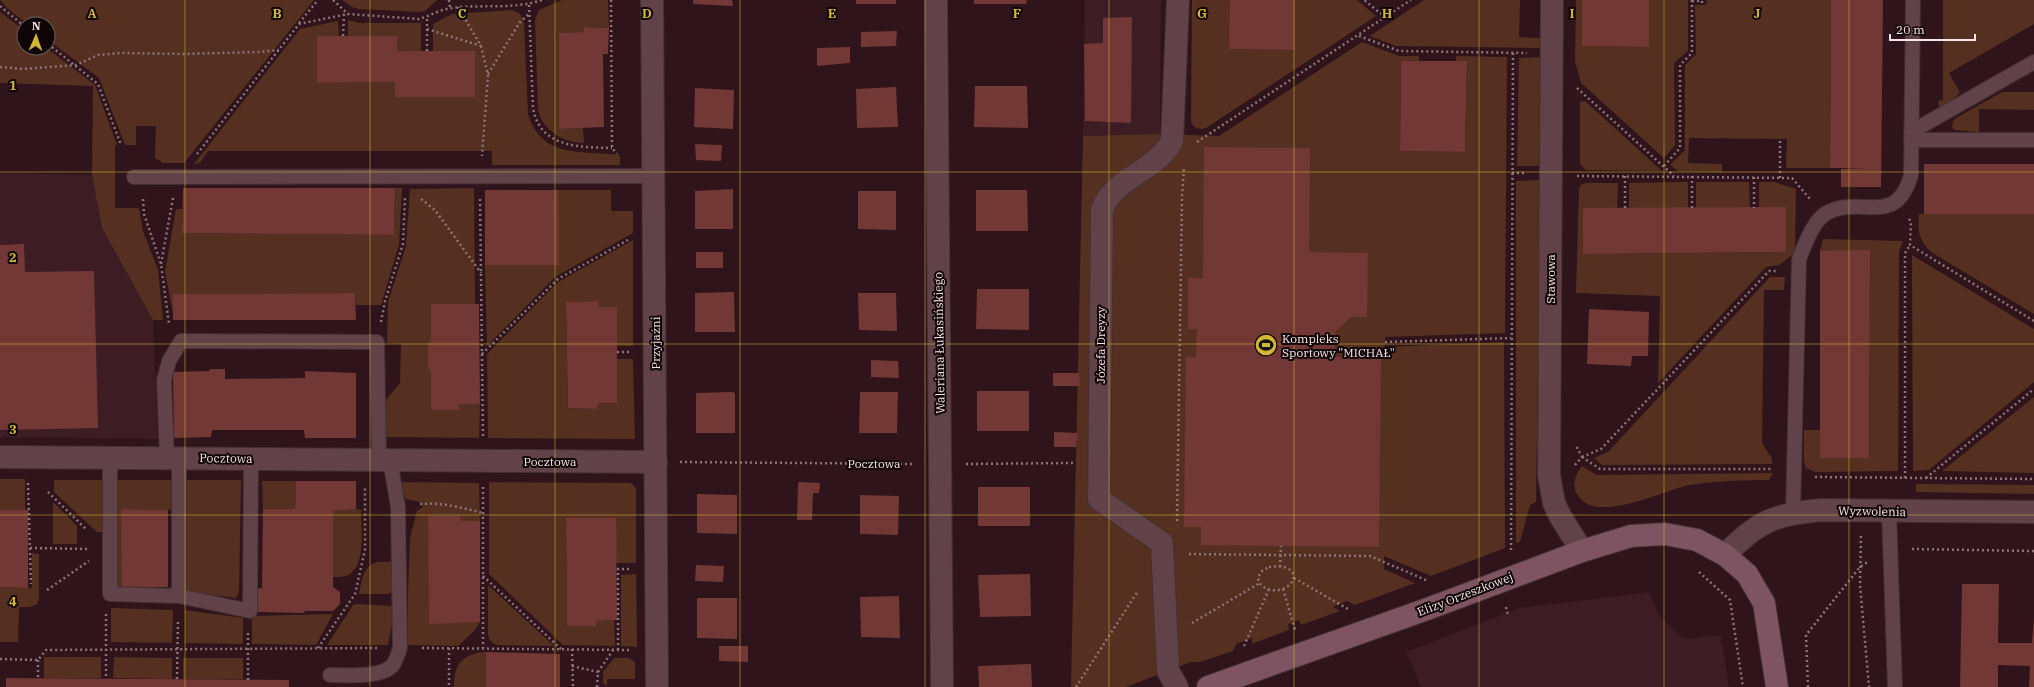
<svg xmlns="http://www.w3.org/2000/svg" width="2034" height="687" font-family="'IBM Plex Serif',serif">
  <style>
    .built { fill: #3d1c24 }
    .green { fill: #553021 }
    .building { fill: #723835 }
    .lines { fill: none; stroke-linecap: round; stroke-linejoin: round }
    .lane-casing { stroke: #433033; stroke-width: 16 }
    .street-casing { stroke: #433033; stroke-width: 24 }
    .secondary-casing { stroke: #433033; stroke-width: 24 }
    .path { stroke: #8c7479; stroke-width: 2.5; stroke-dasharray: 2 3; stroke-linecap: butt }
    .lane { stroke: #604248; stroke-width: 14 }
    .street { stroke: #604248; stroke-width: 22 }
    .secondary { stroke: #7e5463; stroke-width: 22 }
    .grid { fill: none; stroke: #d2b736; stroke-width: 1; stroke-opacity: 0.55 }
    .labels { text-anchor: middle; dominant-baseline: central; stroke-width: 4; stroke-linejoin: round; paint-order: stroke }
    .street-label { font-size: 12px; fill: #fae6e9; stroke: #0f0507 }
    .poi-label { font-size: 12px; fill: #fae6e9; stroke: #0f0507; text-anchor: start }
    .grid-label { font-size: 13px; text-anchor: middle; font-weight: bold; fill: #d2b736; stroke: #0f0507; stroke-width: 4; stroke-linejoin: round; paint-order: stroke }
  </style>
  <rect width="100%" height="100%" fill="#2f141b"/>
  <g class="built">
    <path d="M1085,0H1161L1160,134L1083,136Z"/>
    <path d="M0,173L92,175L102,228L153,320L158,439L0,437Z"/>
    <path d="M1649,592L1659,616L1684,639L1721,635L1729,687H1421L1406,652L1519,608Z"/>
  </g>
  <g class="green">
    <path d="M0,0H314L184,163H163L155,158L156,126H136V145H125L99,78L48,40V24H27L7,8Z"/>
    <path d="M342,0H437L425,11L419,12L359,9L352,7Z"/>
    <path d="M562,0H608L609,28L584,27L583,32L559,33V129L583,128L584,143C563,142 543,131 538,110L535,20L539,10Z"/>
    <path d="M1192,0H1230V49L1295,50V0H1357L1376,16L1206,128L1200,129L1194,127L1191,121Z"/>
    <path d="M1424,0H1520L1519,37L1542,38V48L1396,46L1370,36Z"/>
    <path d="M1576,0H1582V46L1649,47V0H1688V51L1674,63L1675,145L1664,158L1581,83L1575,61Z"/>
    <path d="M1707,0H1831L1830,168H1786L1787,139H1780L1689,138L1688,163L1722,164V172L1678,171L1670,165L1685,150V65L1696,54L1695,5H1706Z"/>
    <path d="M1943,0H2034V24L1949,73L1960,92L1947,106L1939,107L1938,101L1943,100Z"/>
    <path d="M512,10L520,14L524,23L528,114C542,160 583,150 620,155V165H492V151H208L200,163L194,164L300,29L338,21L339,36H317V83L395,82V97H474L475,51H433V24L452,14Z"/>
    <path d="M0,12L24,30V48H47L95,85L117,145H115V208H139L143,231L158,270L163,320H153L102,228L92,175L93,86L0,83Z"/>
    <path d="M348,20L359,23H421V51L397,52L396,36H348Z"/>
    <path d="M1362,42L1399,56H1419V61H1401L1400,151L1465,152L1467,62L1456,61V56L1507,57L1505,333L1385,337V347L1504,342L1505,548L1431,576L1384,556V569L1415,583L1355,605L1347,601L1333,607L1340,611L1301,625L1299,620L1288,624L1289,630L1251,644L1253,638L1236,644L1233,651L1200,662H1191L1126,687H1071L1083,136L1160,134L1219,136Z"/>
    <path d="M1543,57L1542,166H1517L1519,58Z"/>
    <path d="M2002,92H2034V110L1979,109V132L1955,130L1952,128L1953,121L1956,118Z"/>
    <path d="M1585,101L1662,171L1586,170L1580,164V102Z"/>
    <path d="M1541,180L1536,502L1530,505L1520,542L1516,543V181Z"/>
    <path d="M1688,182V208H1629V183Z"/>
    <path d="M1696,182H1749L1750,208H1696Z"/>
    <path d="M1759,182H1774L1796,189L1795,253L1779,265L1766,267L1658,383L1660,296L1576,293L1579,189L1581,185L1586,183H1618L1617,208L1583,209V254L1786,252V208L1759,207Z"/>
    <path d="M395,188H402L399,245L381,305H356L355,293L173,294V313L165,272L176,209H182V233L394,235Z"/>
    <path d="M474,188L475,305L431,304V341L428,342V369L431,370V410H459V404H480L479,438L385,437V401L400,383L401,344L387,343L388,302L406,246L410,189Z"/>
    <path d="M558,190H611V211H633V233L555,277L487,346L485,265H558Z"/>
    <path d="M1919,214H2034V314L1931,252C1919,240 1917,231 1919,214Z"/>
    <path d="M1823,239L1903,241L1899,252L1898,471L1815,472L1806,468L1804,461V430H1820V458H1869L1870,251H1820Z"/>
    <path d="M633,240V346H617V307H598V301L566,302L568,408L597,409L598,403H617V359H633L635,439L488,438L487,354L558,282Z"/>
    <path d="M1912,255L2034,329V382L1929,470L1913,471Z"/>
    <path d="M1770,277H1785L1784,290H1764L1762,443L1772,459V464L1602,465L1594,458L1608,452Z"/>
    <path d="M2034,397V473L1942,471Z"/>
    <path d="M1582,466L1597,475L1773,473L1769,480C1742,480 1716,481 1689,485C1664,490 1594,526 1577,494C1571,484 1576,474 1582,466Z"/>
    <rect x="0" y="479" width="25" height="31"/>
    <path d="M54,480H103L102,532H97L54,492Z"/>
    <path d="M116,480H171V510L122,509V587L117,586Z"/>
    <path d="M186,480H241L239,592L236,598L185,592L182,580L187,576Z"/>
    <path d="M262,481H296L295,509H263Z"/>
    <path d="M400,482L479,483L480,521H461L460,516H428L480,622L474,631L458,646L408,645V594L410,538L417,511L423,507L420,502L406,499L400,488Z"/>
    <path d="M489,482L631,483L636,488V563H616L566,518L567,626H596L597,621L614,620L615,646L563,645L489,574Z"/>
    <path d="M1916,484L2034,485V494L1916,492Z"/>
    <path d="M53,502L77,526V544H53Z"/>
    <path d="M356,509L361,510C361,527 367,569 346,576C342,577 337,577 333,577V511Z"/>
    <path d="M32,553L39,554V598L37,604L30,607H19L18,642H0V587L32,588Z"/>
    <path d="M377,562H395V591L388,594H359C362,581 362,567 377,562Z"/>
    <path d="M636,574L637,647L621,646V575Z"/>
    <path d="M488,585L554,646L497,645C491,643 489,640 488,634Z"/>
    <path d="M354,604L395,606L388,645H327Z"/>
    <path d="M111,608L173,610L172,643L111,642Z"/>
    <path d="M185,610L243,618V644L185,643Z"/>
    <path d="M333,614L316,645L252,644V616Z"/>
    <path d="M486,652V687H454C453,664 464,653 486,652Z"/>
    <rect x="44" y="657" width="57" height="21"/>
    <path d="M114,657L172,658V679L113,678Z"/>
    <rect x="183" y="658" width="60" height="21"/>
    <path d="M614,658H629L635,662V679H607V686L603,683V672Z"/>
  </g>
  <g class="building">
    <path d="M693,0H732L733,6L693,4Z"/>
    <rect x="856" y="0" width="40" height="4"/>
    <path d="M974,0H1027L1026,4H974Z"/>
    <path d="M1230,0H1295V50L1229,49Z"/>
    <path d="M1582,0H1649V47L1582,46Z"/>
    <path d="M1831,0H1883L1881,187H1841V169L1865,168H1830Z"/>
    <path d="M1132,17L1131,123L1085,121L1084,44L1103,43V18Z"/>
    <path d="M584,27L609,28L608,54H603L604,127L559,129V33L583,32Z"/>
    <path d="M897,31L896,46L861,47V32Z"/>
    <path d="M317,36H397V52L404,51H475V97H395V82L317,83Z"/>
    <path d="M850,47V63L817,66V48Z"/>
    <path d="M1401,61H1467L1465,152L1400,151Z"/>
    <path d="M975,86H1027L1028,128L974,127Z"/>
    <path d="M896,87L898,127L857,128L856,89Z"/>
    <path d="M695,88L734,90L733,129L694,127Z"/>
    <path d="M695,144L722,145L721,161L696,160Z"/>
    <path d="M1204,147L1310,148L1309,252L1368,253L1367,317H1351L1335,332V357H1381L1379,547L1201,545V527H1184L1186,357H1196L1197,329H1188V278H1203Z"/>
    <rect x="1924" y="164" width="110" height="50"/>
    <path d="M183,188H395L394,235L182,233Z"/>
    <path d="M733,189V229H695V191Z"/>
    <path d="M485,190H558L559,265H485Z"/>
    <path d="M976,190H1027L1028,231H976Z"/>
    <path d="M858,191H896V230L858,229Z"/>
    <path d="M1786,207V252L1583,254V208Z"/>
    <path d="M24,244L25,272L94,271L98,428L0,430V245Z"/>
    <path d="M1870,250L1869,458H1820V251Z"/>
    <rect x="696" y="252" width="27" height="16"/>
    <path d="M977,289H1029V330L976,329Z"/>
    <path d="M734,292L735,332H695V293Z"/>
    <path d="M355,293L356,320H173V294Z"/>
    <path d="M858,293H896L897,331L859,330Z"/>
    <path d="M598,301V307H617V403H598L597,409L568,408L566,302Z"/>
    <path d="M431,304H479L480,404H459V410H431V370L428,369V342L431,341Z"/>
    <path d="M1589,309L1649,312L1648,356H1632L1631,366L1587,364Z"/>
    <path d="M871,360L898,361L899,378L871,377Z"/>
    <path d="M210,369H225V379L305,378V371L356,373V438H305L304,430H212L211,437L174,438L173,372L209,371Z"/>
    <path d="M1053,373H1079L1080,386H1053Z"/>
    <rect x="977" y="391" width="52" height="40"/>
    <path d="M732,392L735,393V433H696V393Z"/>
    <path d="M860,392H898L897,433H859Z"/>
    <path d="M1054,432L1078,433L1076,447H1054Z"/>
    <path d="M296,481H356V509L333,511V587L340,592V604L333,611H305L304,613L256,612V589L262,588L263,509H295Z"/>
    <path d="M798,482L820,483L819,493H813L812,520H797Z"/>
    <rect x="978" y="487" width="52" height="39"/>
    <path d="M697,494L737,495V534L697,533Z"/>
    <path d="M860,495L899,496L898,535L860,534Z"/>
    <path d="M121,509L168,510V587H122Z"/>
    <path d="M0,510H28V588L0,587Z"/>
    <path d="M428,516H460L461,521H480V622L429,624Z"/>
    <path d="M566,518H616L617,620L597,621L596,626H567Z"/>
    <path d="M696,565L724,566L723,582L695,581Z"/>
    <path d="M1030,574L1031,616L980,617L978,575Z"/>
    <path d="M1962,584H1999L1998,643H2032L2034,617V687H2029L2030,666L1998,665V687H1960Z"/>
    <path d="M899,596L900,638L861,637L860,597Z"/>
    <path d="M697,598H737V639L697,638Z"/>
    <path d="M719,646H748V662L719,661Z"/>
    <path d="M486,652L560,654V687H486Z"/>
    <path d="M1031,664L1032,687H979L978,666Z"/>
    <path d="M6,678L289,680V687H6Z"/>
  </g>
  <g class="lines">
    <g class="lane-casing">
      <g id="lane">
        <path d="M1911,132L2034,62"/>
        <path d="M1911,140H2034"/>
        <path d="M134,177L653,176"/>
        <path d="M110,457V594L179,596L250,611L251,459"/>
        <path d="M167,458L164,380L169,361L181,341L377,342L379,460"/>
        <path d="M1793,512L1799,259C1805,245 1812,223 1825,214C1858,193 1896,230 1911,175L1913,0"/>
        <path d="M1889,512L1895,687"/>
        <path d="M179,596V458"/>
        <path d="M330,675C347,675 380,678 392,666C396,662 398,653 400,648L398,507L390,460"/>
      </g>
    </g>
    <g class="street-casing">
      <g id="street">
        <path d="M652,0L657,687"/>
        <path d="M936,0L942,687"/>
        <path d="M1552,0L1549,475L1554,503L1560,516L1582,551"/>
        <path d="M0,457L656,462"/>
        <path d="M1725,555C1758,521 1775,514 1822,510L2034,512"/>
        <path d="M1177,687L1168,671L1162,543L1099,499L1102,209C1115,177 1156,171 1172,141L1178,0"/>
      </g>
    </g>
    <g class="secondary-casing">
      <path id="secondary" d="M1208,687L1430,608L1582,551L1631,536L1665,534L1697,540L1725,555L1747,574L1764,603L1777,687"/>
    </g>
    <g class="path">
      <path d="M333,0L348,14L419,19C430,16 441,9 452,8C481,4 513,10 542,0"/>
      <path d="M449,0L450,8"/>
      <path d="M611,0L612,148L617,154"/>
      <path d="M1692,1H1702V5"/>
      <path d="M529,5L533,108C540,148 579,147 612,148"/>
      <path d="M0,6L24,26"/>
      <path d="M458,7L481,46L488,75L482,156"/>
      <path d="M1385,17L1411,0"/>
      <path d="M299,23L318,0"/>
      <path d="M427,29L481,46"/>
      <path d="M343,36L344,15"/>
      <path d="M1359,36L1399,51L1527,53"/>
      <path d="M48,44L98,84L121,145"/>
      <path d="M427,51V17"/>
      <path d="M0,67L23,69L76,65L98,55L120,53L183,54L258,52L279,50"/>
      <path d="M488,74L520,22L529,14"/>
      <path d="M1577,88L1674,176"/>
      <path d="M1197,142L1385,17L1364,0"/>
      <path d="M197,154L299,24L348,14"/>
      <path d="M1664,166L1680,148V65L1692,53V0"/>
      <path d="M1512,173H1526"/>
      <path d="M1577,176L1792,178L1810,199"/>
      <path d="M1625,176V208"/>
      <path d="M1754,177V208"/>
      <path d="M1780,178V139"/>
      <path d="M143,199L144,214L161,264L169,324"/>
      <path d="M421,199L435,210L481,273"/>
      <path d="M480,199L483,436"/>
      <path d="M1692,208V176"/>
      <path d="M1909,219L1911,222L1910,245L2034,321"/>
      <path d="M161,264L173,198"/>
      <path d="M381,322L385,301L403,244L405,198"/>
      <path d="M1385,342L1511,338"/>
      <path d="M617,352H629"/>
      <path d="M482,354L558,279L628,240"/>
      <path d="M1582,457L1600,469H1773"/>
      <path d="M1582,457L1601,449L1769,271H1777"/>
      <path d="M680,462L915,464"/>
      <path d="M966,464L1073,463"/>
      <path d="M1575,465L1582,457L1576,446"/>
      <path d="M1815,477L2034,479"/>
      <path d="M1905,478V253L1910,245"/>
      <path d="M1926,478L2034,389"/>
      <path d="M28,483L31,584"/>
      <path d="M483,487V648"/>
      <path d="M48,492L87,530"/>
      <path d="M420,504C441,502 463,508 483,513"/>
      <path d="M1177,521L1182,197L1184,168"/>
      <path d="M1861,536L1860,585L1869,687"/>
      <path d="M30,548L89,549"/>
      <path d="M1912,549L2034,551"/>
      <path d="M1511,550L1513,53"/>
      <path d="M1189,554L1370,556L1428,581"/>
      <path d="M1269,567C1278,566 1289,565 1294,575C1292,595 1259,595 1258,577L1262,571Z"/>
      <path d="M1280,567L1281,546"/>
      <path d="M1699,572L1730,600L1743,687"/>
      <path d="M483,576L561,649"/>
      <path d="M1294,578L1348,609"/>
      <path d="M1283,589L1295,630"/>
      <path d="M47,590L89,561"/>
      <path d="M1506,607L1508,616"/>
      <path d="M106,614V678"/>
      <path d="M1192,623L1260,583"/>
      <path d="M248,633V680"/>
      <path d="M1244,646L1269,589"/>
      <path d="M318,648L355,594L365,550V486"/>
      <path d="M422,648L631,650"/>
      <path d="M449,648V687"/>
      <path d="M572,649L573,687"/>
      <path d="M618,650V569H631"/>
      <path d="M0,659L38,660L46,650L377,648"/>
      <path d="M38,660V678"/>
      <path d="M572,666L598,672"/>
      <path d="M177,679L178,619"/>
      <path d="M597,687L598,672L613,650"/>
      <path d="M1076,687L1138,591"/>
      <path d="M1808,687L1806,635L1860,567L1869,561"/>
    </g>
    <use href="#lane" class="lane"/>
    <use href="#street" class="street"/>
    <use href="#secondary" class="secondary"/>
  </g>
  <path class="grid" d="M185,0V687M370,0V687M555,0V687M740,0V687M925,0V687M1109,0V687M1294,0V687M1479,0V687M1664,0V687M1849,0V687M0,172H2034M0,344H2034M0,515H2034"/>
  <defs>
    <g id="stadium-disc" transform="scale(1.15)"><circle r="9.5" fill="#d2b736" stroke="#0f0507"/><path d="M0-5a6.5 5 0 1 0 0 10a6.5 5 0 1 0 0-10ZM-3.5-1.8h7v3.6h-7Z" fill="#111"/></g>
  </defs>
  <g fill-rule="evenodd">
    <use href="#stadium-disc" x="1266" y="345"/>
  </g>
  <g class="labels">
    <g class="street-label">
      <text transform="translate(1550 279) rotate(-90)">Stawowa</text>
      <text transform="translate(655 343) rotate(-90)">Przyjaźni</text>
      <text transform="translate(939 343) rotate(-91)">Waleriana Łukasińskiego</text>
      <text transform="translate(1100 345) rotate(-90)">Józefa Dreyzy</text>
      <text transform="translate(226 458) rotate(1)">Pocztowa</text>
      <text x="550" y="461">Pocztowa</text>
      <text x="874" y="463">Pocztowa</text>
      <text transform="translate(1872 511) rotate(1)">Wyzwolenia</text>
      <text transform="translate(1465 594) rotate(-21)">Elizy Orzeszkowej</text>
    </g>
    <g class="poi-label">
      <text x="1282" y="338">Kompleks<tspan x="1282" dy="14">Sportowy "MICHAŁ"</tspan></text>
    </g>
  </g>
  <g class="grid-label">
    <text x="92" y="18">A</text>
    <text x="277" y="18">B</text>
    <text x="462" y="18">C</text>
    <text x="647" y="18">D</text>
    <text x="832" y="18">E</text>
    <text x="1017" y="18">F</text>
    <text x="1202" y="18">G</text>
    <text x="1387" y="18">H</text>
    <text x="1572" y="18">I</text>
    <text x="1757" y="18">J</text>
    <text x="13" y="90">1</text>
    <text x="13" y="262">2</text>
    <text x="13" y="434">3</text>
    <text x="13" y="606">4</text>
  </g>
  <g transform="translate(36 36) rotate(2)"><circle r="19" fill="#0f0507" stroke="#6d5f61"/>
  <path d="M0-3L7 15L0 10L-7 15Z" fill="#d2b736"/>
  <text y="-6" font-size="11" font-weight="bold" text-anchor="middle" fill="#fae6e9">N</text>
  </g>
  <path d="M1890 34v6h85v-6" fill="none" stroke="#fae6e9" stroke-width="2"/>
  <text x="1896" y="34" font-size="12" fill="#fae6e9" stroke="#0f0507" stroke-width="3" paint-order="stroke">20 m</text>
</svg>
